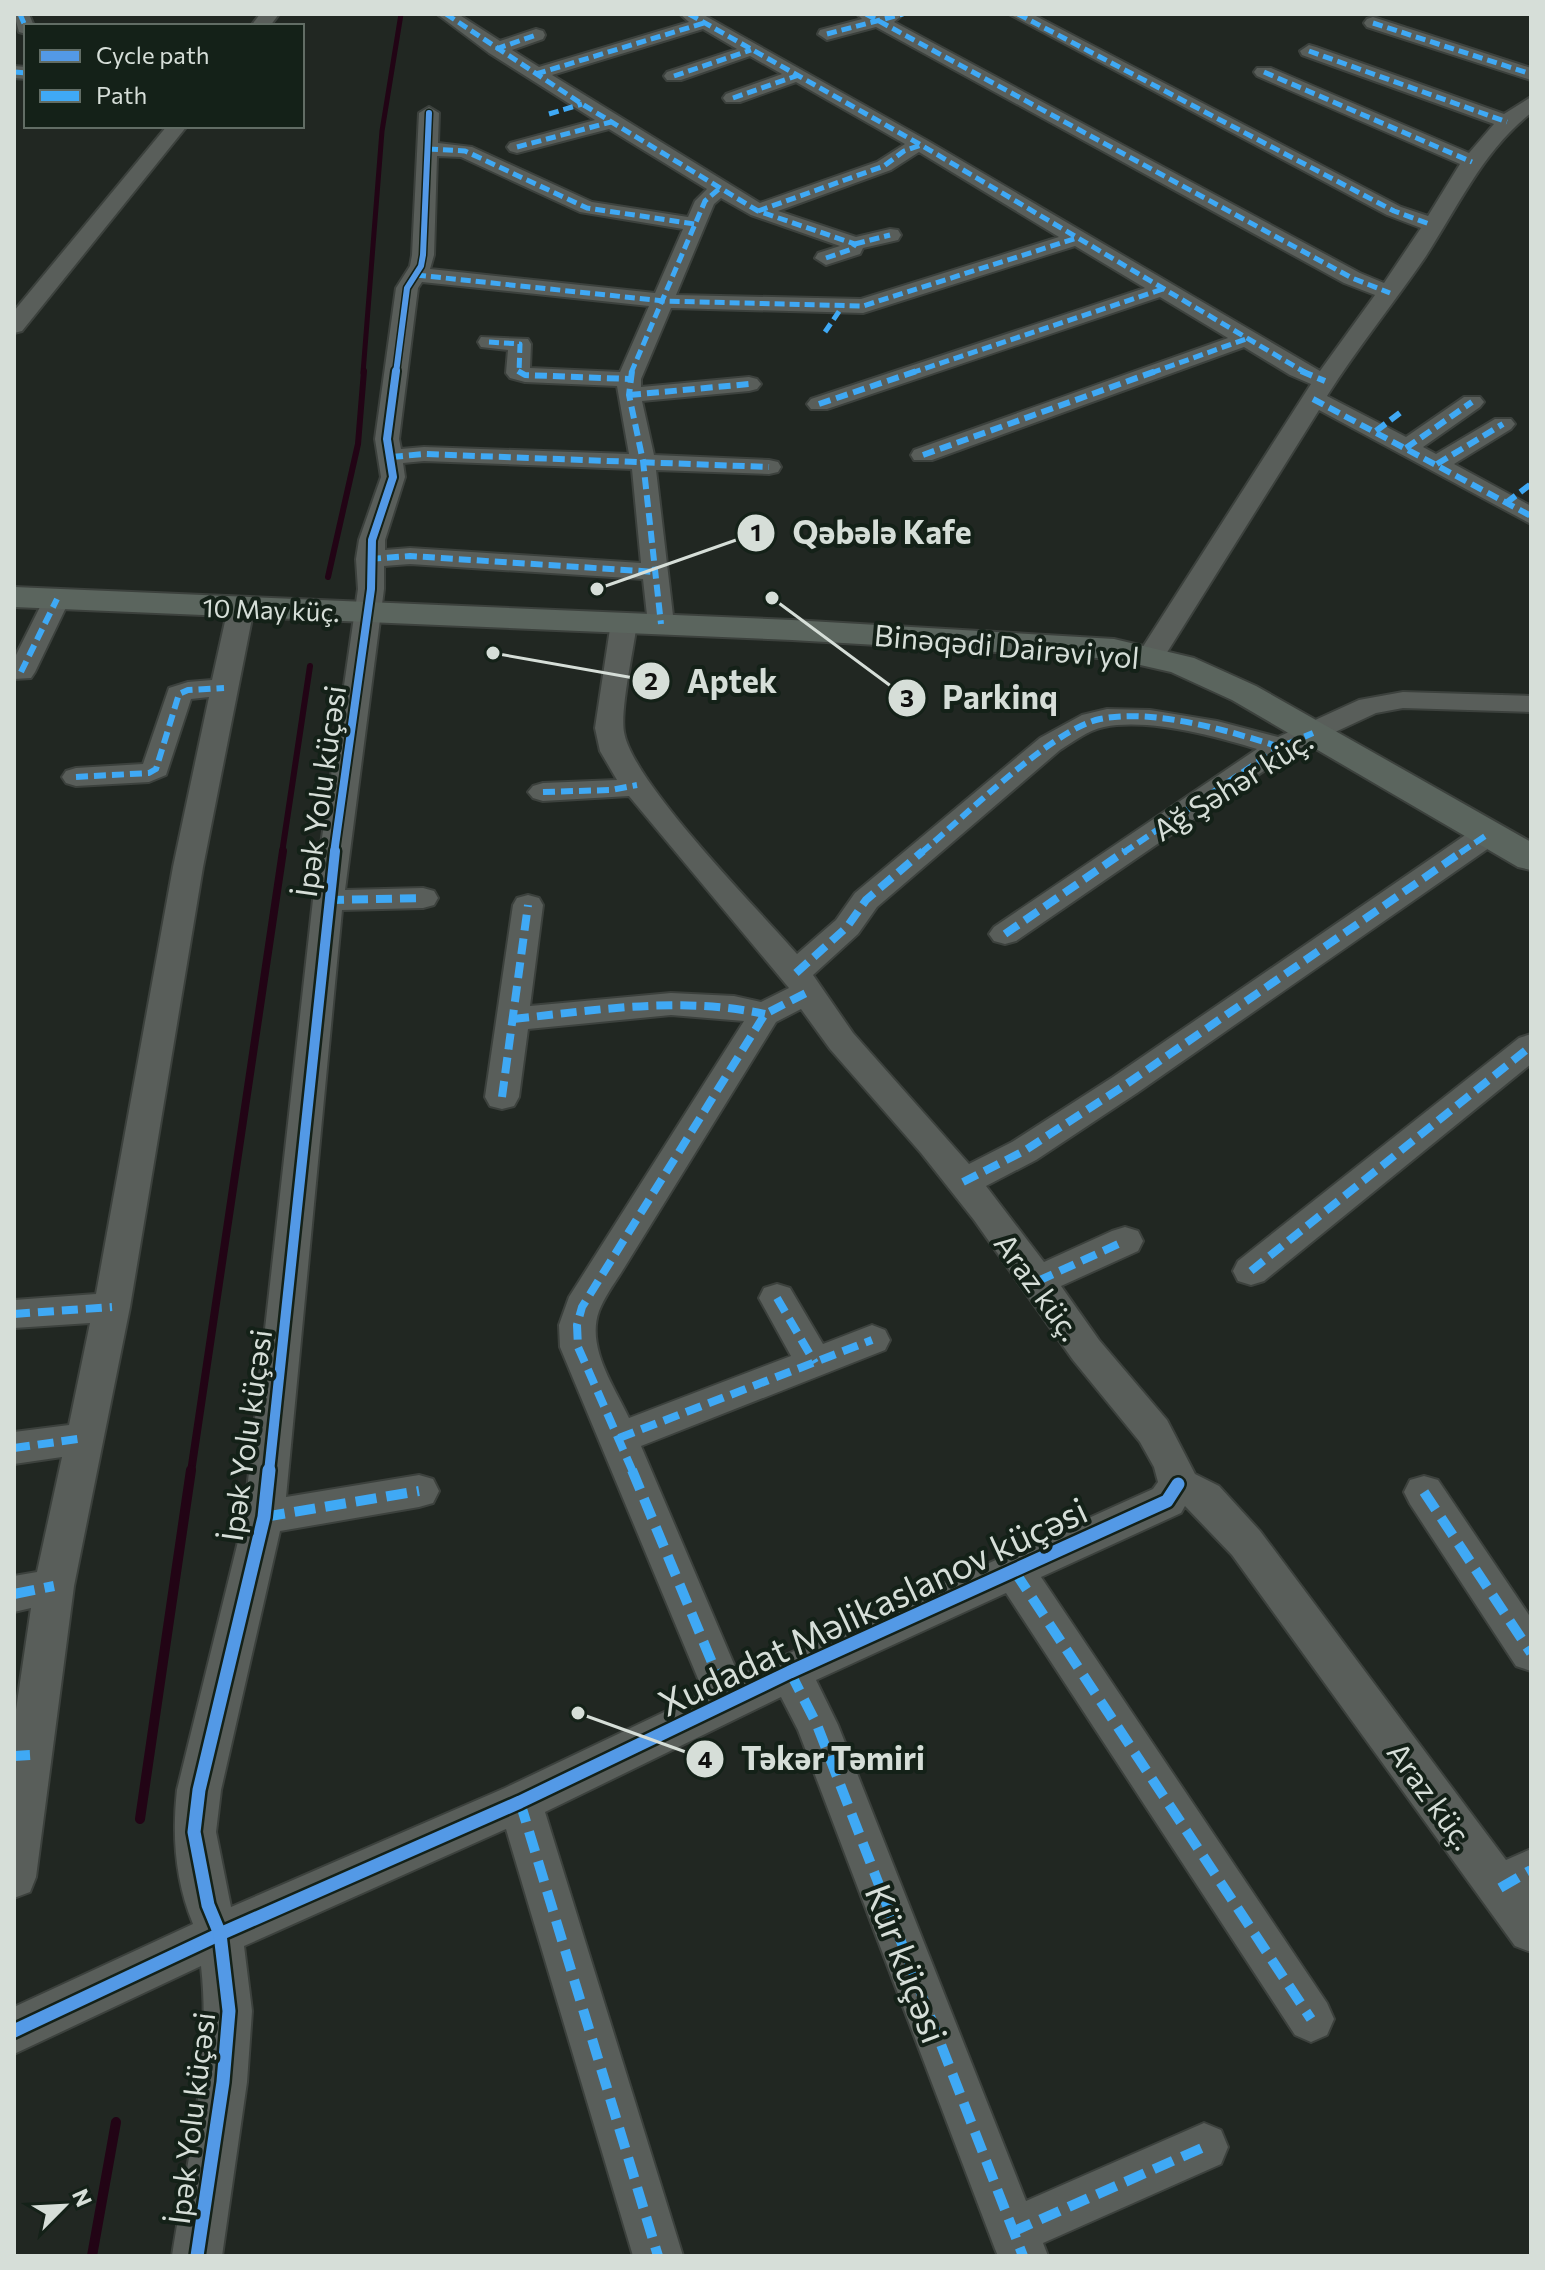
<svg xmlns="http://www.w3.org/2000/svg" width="1545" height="2270" font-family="Commissioner,sans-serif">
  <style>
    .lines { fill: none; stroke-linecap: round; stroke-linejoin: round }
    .stream-far3 { stroke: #220415; stroke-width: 5 }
    .stream-far2 { stroke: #220415; stroke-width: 6 }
    .stream-far1 { stroke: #220415; stroke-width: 8 }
    .stream { stroke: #220415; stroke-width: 10 }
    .minor-casing { stroke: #3c413d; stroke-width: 4 }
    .major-casing { stroke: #3c413d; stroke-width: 4 }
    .minor { fill: #595e5a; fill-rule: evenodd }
    .major { fill: #5b655e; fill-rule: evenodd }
    .quiet-far3 { stroke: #3fa9f5; stroke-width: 5; stroke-dasharray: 10 5; stroke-linecap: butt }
    .quiet-far2 { stroke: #3fa9f5; stroke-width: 6; stroke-dasharray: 12 6; stroke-linecap: butt }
    .quiet-far1 { stroke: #3fa9f5; stroke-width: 8; stroke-dasharray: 16 8; stroke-linecap: butt }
    .quiet { stroke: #3fa9f5; stroke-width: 10; stroke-dasharray: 21 10; stroke-linecap: butt }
    .cycleway-far3-casing { stroke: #142118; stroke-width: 9 }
    .cycleway-far2-casing { stroke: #142118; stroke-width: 12 }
    .cycleway-far1-casing { stroke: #142118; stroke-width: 15 }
    .cycleway-casing { stroke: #142118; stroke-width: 18 }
    .cycleway-far3 { stroke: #5399e6; stroke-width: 6 }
    .cycleway-far2 { stroke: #5399e6; stroke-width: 8 }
    .cycleway-far1 { stroke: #5399e6; stroke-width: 10 }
    .cycleway { stroke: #5399e6; stroke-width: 13 }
    .labels { text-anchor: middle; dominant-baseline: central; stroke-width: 8; stroke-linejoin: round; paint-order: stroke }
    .far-street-label { font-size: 26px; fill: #d6ded8; stroke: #142118 }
    .street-label { font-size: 30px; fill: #d6ded8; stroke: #142118 }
    .near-street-label { font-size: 36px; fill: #d6ded8; stroke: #142118 }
    .leader { fill: none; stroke: #d6ded8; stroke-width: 3 }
    .callout-dot { fill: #d6ded8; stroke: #142118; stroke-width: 3 }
    .mark-label { font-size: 24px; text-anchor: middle; font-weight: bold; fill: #111 }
    .callout-label { font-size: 32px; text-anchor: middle; font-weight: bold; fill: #d6ded8; stroke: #142118; stroke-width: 8; stroke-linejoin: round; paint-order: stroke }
  </style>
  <rect width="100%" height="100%" fill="#212722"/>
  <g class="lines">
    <path class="stream-far3" d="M363,373L382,131L401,14"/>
    <g class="stream-far2">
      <path d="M328,577L358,444L364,371"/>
      <path d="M282,853L310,666"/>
    </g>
    <path class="stream-far1" d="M191,1472L283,851"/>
    <g class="stream">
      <path d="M140,1819L191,1470"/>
      <path d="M92,2256L116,2122"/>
    </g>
    <g class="minor-casing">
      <g id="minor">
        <path d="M14,14H29L34,26H26V34L19,32Z"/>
        <path d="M260,14H279L270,26H251Z"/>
        <path d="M437,14H458L500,41L536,29L543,31L545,35L543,39L512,50L539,67L689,22L680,14H702L928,141L1320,371L1375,295L1344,283L876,27L827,40L818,34L820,30L862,19L857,14H898L900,17L894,22L1360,273L1384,283L1421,228L1387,215L1009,14H1032L1401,207L1428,216L1460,164L1257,76L1254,72L1257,68H1271L1469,153L1494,124L1302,55L1300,51L1309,45L1316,47L1504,114L1531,97V113C1483,151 1459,205 1426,256C1394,303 1358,347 1327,396L1406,437L1464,397H1480L1484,402L1480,407L1423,447L1436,454L1495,419H1511L1515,424L1511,429L1454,464L1531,506V524L1319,410L1161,662H1141L1137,656L1311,384L1290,375L1244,347L932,460H914L911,455L914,450L1228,338L1160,297L827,409H811L807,404L811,399L1145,288L1075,246L863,313L671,308L641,379V387L749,377L757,379L761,384L757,389L749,391L642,401L654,455L769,460L778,462L781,467L778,472L769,474L656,470L674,624L670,630H652L648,624L643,579L410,564L384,566V589L345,890L423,888L434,891L438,898L434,905L423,908L342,910L286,1497L419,1475L433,1479L439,1491L433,1503L419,1507L280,1531L221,1790L216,1832L231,1907L505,1788L704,1693L560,1347L559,1325L569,1297L744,1021L671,1015L528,1029L519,1097L514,1106L502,1109L490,1106L485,1097L513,905L517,898L528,895L539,898L543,905L530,1006L671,993L734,996L761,1002L789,988L629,796L543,801L533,798L528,792L533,786L543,783L617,780L600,751L595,728L611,622L615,616H633L637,622C634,648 620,710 624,732C632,782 758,909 797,954L836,920L855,893L1040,738L1082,715L1107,709L1150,710L1217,721L1278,737L1359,700L1403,692L1531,696V712L1403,708L1376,713L1290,753L1016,941L1005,944L994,941L989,934L994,927L1257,749C1214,736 1149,718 1104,727C1088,730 1073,742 1060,750L877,907L858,934L813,975L853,1033L969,1164L1012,1142L1113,1077L1477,827L1488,824L1499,827L1503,834L1499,841L1137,1093L1036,1160L986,1186L1044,1262L1112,1231L1125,1227L1138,1231L1143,1241L1138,1251L1061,1286L1099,1340L1167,1420L1195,1474L1219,1486L1260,1531L1506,1860L1531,1849V1952L1515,1946L1232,1555L1185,1506L1181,1513L1041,1577L1327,2003L1334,2019L1327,2035L1311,2042L1295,2035L1006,1593L816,1680L838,1725L1026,2201L1204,2123L1221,2130L1228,2147L1221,2164L1043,2243L1048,2256H998L995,2249L798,1730L781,1697L545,1812L683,2256H633L506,1829L244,1946L252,2011L247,2082L222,2256H172C187,2161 212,2063 201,1966L14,2054V2007L193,1924C175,1880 172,1836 177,1790L244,1517L313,900L358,589L356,559L359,540L381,477L375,439L396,288L410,266L412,255L419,113L429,107L439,113L438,143L472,147L592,202L688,217L695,201L707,189L609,129L517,153L510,151L507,147L510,143L595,120L489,53ZM703,29L737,49L667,72L664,76L667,80H681L750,56L782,74L726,94L723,98L726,102H740L796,82L905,144L877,162L760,203L552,75ZM919,152L1059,237L861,299L676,295L714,204L721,198L751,215L840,246L818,253L815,258L826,265L860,254L863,248L898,240L901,235L898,230L890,229L856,237L778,211L891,170ZM437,156L461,157L580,212L683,229L655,293L430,269L434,255ZM422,282L649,306L620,372L530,368L531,344L528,339L481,337L478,342L481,347L508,350L506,373L510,378L525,382L617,386L629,454L424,447L401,449L399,439L418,288ZM424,461L632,469L641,563L410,548L385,550V540L405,477L403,463ZM801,1009L830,1049L921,1153L974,1220L1073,1360L1140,1442L1154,1467L1158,1482L1153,1489L739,1676L641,1446L885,1350L890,1340L885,1330L872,1325L823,1344L790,1288L777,1284L764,1288L759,1298L791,1356L629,1418C614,1386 586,1347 599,1311C604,1298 613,1285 621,1273L776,1022Z"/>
        <path d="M1373,17L1531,68V80L1367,27L1364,23L1367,19Z"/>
        <path d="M14,66L26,67V79L14,78Z"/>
        <path d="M167,126H187L22,331L14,333V311Z"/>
        <path d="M57,591L66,593L70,599L35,672L31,678L14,679V659L44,599L48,593Z"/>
        <path d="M241,600L250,602L254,608L203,867L130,1307L74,1586L36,1877L30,1892L14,1898V1723L31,1608L14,1612V1576L37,1572L62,1457L14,1464V1432L69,1425L90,1323L14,1328V1300L96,1294L173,867L209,697L191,699L166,775L149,782L76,786L66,783L62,777L66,771L76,768L143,764L169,688L188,682L212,680L228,608L232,602Z"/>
        <path d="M1531,1034V1064L1264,1281L1251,1285L1238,1281L1233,1271L1238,1261L1519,1038Z"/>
        <path d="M1424,1476L1438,1480L1531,1618V1671L1516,1666L1410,1504L1404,1492L1410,1480Z"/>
      </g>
    </g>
    <g class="major-casing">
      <path id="major" d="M14,587L792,620L1114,639L1194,658L1256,686L1531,842V870L1518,867L1232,700L1171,672L1114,659L792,640L14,607Z"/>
    </g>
    <use href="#minor" class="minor"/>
    <use href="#major" class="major"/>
    <g class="quiet-far3">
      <path d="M20,14L26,28"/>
      <path d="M446,14L582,104L758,211L855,244L852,249L826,258"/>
      <path d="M689,14L921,145L1306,373"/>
      <path d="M866,14L1352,278L1390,293"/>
      <path d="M1018,14L1394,211L1432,225"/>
      <path d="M1373,23L1531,74"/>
      <path d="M827,34L903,14"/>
      <path d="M496,49L536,35"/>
      <path d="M1309,51L1507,122"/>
      <path d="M14,72L26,73"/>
      <path d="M1264,72L1472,162"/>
      <path d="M536,74L704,23"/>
      <path d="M674,76L751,50"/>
      <path d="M733,98L799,75"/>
      <path d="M549,114L582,104"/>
      <path d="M517,147L611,122"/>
      <path d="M428,149L465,151L587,208L695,224"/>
      <path d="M758,211L884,166L904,151L921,145"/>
      <path d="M855,244L890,235"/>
      <path d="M416,275L664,301L863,306L1077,238"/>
      <path d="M825,332L842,307"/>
      <path d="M489,342L520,344L519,373"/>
      <path d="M631,373L705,201L720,188"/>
      <path d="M911,373L1163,289"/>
      <path d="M1151,373L1246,339"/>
    </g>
    <g class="quiet-far2">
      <path d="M518,371L525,375L629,379"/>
      <path d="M632,371L629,395L643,461L661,624"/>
      <path d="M1301,371L1325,381"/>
      <path d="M629,395L749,384"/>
      <path d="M1313,399L1531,516"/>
      <path d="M819,404L917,371"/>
      <path d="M1376,431L1401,412"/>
      <path d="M1406,448L1472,402"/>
      <path d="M923,455L1156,371"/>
      <path d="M391,457L424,454L769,467"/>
      <path d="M1437,464L1503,424"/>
      <path d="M1506,503L1531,484"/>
      <path d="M369,559L410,556L656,572"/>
      <path d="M21,672L57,599"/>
      <path d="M76,777L149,773L156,769L179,694L188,690L224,688"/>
      <path d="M543,792L611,790L637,785"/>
      <path d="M921,853C962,819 1052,729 1100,719C1154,708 1229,731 1280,747"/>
      <path d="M1123,853L1280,747L1313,733"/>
      <path d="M1460,853L1488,834"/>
    </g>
    <g class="quiet-far1">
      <path d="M328,900L423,898"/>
      <path d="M1005,934L1125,851"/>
      <path d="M796,973L847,927L866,900L923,851"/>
      <path d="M513,1019C598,1010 680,996 765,1014"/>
      <path d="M502,1097L528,905"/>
      <path d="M963,1182L1024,1151L1125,1085L1463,851"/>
      <path d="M1251,1271L1531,1046"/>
      <path d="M1038,1281L1125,1241"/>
      <path d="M777,1298L815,1363"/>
      <path d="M14,1314L112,1307"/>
      <path d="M619,1438L872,1340"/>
      <path d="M14,1448L85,1438"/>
      <path d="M633,1472L578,1347L577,1325L582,1307L765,1014L806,993"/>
    </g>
    <g class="quiet">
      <path d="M632,1470L728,1701"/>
      <path d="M1424,1492L1531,1653"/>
      <path d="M264,1517L419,1491"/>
      <path d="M1015,1572L1311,2019"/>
      <path d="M14,1594L54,1586"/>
      <path d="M790,1672L817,1725L1023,2256"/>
      <path d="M14,1756L30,1755"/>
      <path d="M520,1802L658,2256"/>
      <path d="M1500,1888L1531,1870"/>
      <path d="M1012,2232L1204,2147"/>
    </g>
    <g class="cycleway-far3-casing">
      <path id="cycleway-far3" d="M396,373L407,288L421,266L423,255L429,113"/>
    </g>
    <g class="cycleway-far2-casing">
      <path id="cycleway-far2" d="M334,853L371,589L372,540L393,477L387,439L396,371"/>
    </g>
    <g class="cycleway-far1-casing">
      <path id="cycleway-far1" d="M269,1472L335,851"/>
    </g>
    <g class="cycleway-casing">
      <g id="cycleway">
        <path d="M14,2031L220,1934L520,1802L790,1672L1167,1501L1178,1484"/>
        <path d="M197,2256L223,2082L229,2011L220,1934L208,1905L194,1832L199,1790L264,1517L269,1470"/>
      </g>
    </g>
    <use href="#cycleway-far3" class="cycleway-far3"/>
    <use href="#cycleway-far2" class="cycleway-far2"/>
    <use href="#cycleway-far1" class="cycleway-far1"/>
    <use href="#cycleway" class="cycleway"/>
  </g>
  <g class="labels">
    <g class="far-street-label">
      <text transform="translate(271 609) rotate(2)">10 May küç.</text>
    </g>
    <g class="street-label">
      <text transform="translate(1007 645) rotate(5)">Binəqədi Dairəvi yol</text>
      <text transform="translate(1232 784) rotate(-32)">Ağ Şəhər küç.</text>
      <text transform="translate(319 791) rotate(-82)">İpək Yolu küçəsi</text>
      <text transform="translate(1039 1286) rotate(54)">Araz küç.</text>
      <text transform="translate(245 1435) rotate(-82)">İpək Yolu küçəsi</text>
      <text transform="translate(1432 1795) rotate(54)">Araz küç.</text>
      <text transform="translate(190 2118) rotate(-83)">İpək Yolu küçəsi</text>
    </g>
    <g class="near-street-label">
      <text transform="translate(872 1605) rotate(-25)">Xudadat Məlikaslanov küçəsi</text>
      <text transform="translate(908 1963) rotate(69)">Kür küçəsi</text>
    </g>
  </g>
  <path class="leader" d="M597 589L756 533M493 653L651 681M772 598L907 698M578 1713L705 1759"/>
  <g class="callout-dot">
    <circle cx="597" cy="589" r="8"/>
    <circle cx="493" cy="653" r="8"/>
    <circle cx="772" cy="598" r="8"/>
    <circle cx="578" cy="1713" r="8"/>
    <circle cx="756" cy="533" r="20"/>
    <circle cx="651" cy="681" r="20"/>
    <circle cx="907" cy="698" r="20"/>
    <circle cx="705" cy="1759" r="20"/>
  </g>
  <g class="mark-label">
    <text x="756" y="541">1</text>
    <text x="651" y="690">2</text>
    <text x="907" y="707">3</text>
    <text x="705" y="1768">4</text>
  </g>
  <g class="callout-label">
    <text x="882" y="544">Qəbələ Kafe</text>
    <text x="732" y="693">Aptek</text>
    <text x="1000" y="709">Parkinq</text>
    <text x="833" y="1770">Təkər Təmiri</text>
  </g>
  <rect width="1545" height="2270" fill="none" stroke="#d6ded8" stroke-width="32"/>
  <rect x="24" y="24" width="280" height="104" fill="#142118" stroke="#626d65" stroke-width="2"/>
  <rect x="40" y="50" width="40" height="12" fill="#5399e6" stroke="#626d65" stroke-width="2"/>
  <text x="96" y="64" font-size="24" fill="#d6ded8">Cycle path</text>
  <rect x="40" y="90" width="40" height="12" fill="#3fa9f5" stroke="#626d65" stroke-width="2"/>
  <text x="96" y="104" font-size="24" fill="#d6ded8">Path</text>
  <g transform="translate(64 2206) rotate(66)" stroke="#142118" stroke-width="6" paint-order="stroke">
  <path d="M0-6L14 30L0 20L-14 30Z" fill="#d6ded8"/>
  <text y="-12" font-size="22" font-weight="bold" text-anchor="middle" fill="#d6ded8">N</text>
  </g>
</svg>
